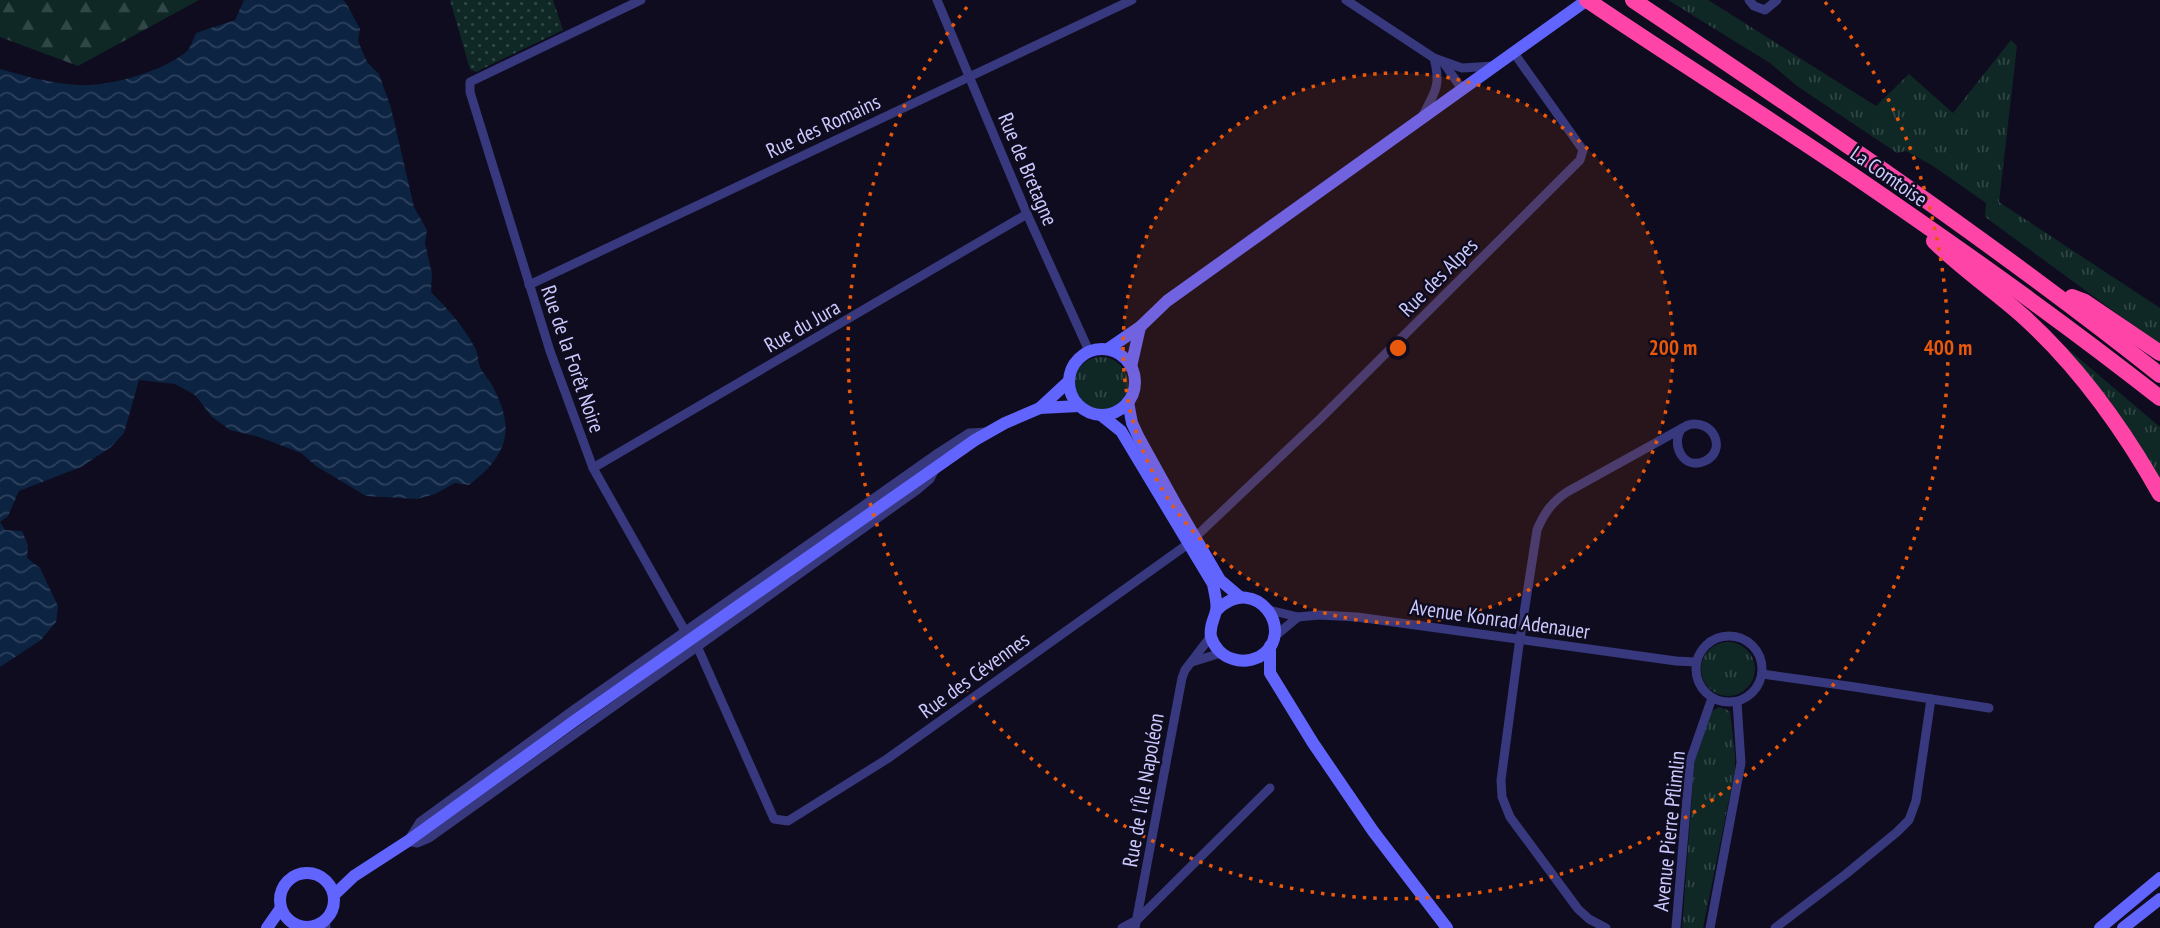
<svg xmlns="http://www.w3.org/2000/svg" width="2160" height="928" font-family="'PT Sans Narrow',sans-serif">
  <style>
    .grass { fill: url(#grass-tufts) }
    .forest { fill: url(#forest-firs) }
    .park { fill: url(#park-dots) }
    .water { fill: url(#water-waves) }
    .lines { fill: none; stroke-linecap: round; stroke-linejoin: round }
    .street { stroke: #37387d; stroke-width: 9 }
    .secondary { stroke: #6165fe; stroke-width: 12 }
    .highway { stroke: #fe45a7; stroke-width: 16 }
    .ring { fill: none; stroke: #e8590c; stroke-width: 3.5; stroke-dasharray: 3.5 7 }
    .labels { text-anchor: middle; dominant-baseline: central; stroke-width: 5; stroke-linejoin: round; paint-order: stroke }
    .street-label { font-size: 21px; fill: #ccc9ff; stroke: #0e0c1e }
    .centre { fill: #e8590c; stroke: #0e0c1e; stroke-width: 3.5 }
    .ring-label { font-size: 21px; text-anchor: middle; font-weight: bold; fill: #e8590c; stroke: #0e0c1e; stroke-width: 5; stroke-linejoin: round; paint-order: stroke }
  </style>
  <defs>
    <pattern id="grass-tufts" width="24" height="20" patternUnits="userSpaceOnUse" patternTransform="scale(1.75)"><rect width="24" height="20" fill="#0f2825"/><path d="M3 7l-1-3M5 7V3M7 7l1-3M15 17l-1-3M17 17v-4M19 17l1-3" fill="none" stroke="#314646"/></pattern>
    <pattern id="forest-firs" width="22" height="20" patternUnits="userSpaceOnUse" patternTransform="scale(1.75)"><rect width="22" height="20" fill="#0f2825"/><path d="M5 1l3.5 6h-7zM16 11l3.5 6h-7z" fill="#314646"/></pattern>
    <pattern id="park-dots" width="8" height="8" patternUnits="userSpaceOnUse" patternTransform="scale(1.75)"><rect width="8" height="8" fill="#0f2825"/><path d="M2 2h.1M6 6h.1" fill="none" stroke="#314646" stroke-width="1.8" stroke-linecap="round"/></pattern>
    <pattern id="water-waves" width="16" height="10" patternUnits="userSpaceOnUse" patternTransform="scale(1.75)"><rect width="16" height="10" fill="#0c2342"/><path d="M0 5q4-4 8 0t8 0" fill="none" stroke="#2e425e"/></pattern>
  </defs>
  <rect width="100%" height="100%" fill="#0e0c1e"/>
  <g class="grass">
    <path d="M1668,0H1708L1876,106L1909,74L1953,113L2011,40L2017,46L1999,202L2160,308V345L1985,217L1986,203L1933,166L1906,151L1897,153L1797,86L1770,63Z"/>
    <path d="M2055,338L2160,427V482Z"/>
    <circle cx="1101" cy="384" r="27"/>
    <circle cx="1728" cy="669" r="27"/>
    <path d="M1719,707L1730,711L1735,755V770L1703,928H1682L1695,755L1712,711Z"/>
  </g>
  <path class="forest" d="M0,0H199L78,66L0,37Z"/>
  <path class="park" d="M450,0H553L563,30L476,72L470,69Z"/>
  <g class="water">
    <path d="M244,0H343L346,3L360,29L358,41L367,62L379,74L391,108L414,207L427,230L425,243L432,274L431,292C448,309 464,327 475,348C479,354 477,362 481,369C484,375 490,380 493,387C516,430 507,456 469,485L455,483L435,494L417,499L366,496L316,466L301,453L259,437L230,430L212,417L195,395L175,384L139,380L124,433L111,447L81,467L19,491L8,516L0,522V69C26,76 52,84 79,85C108,87 164,71 186,52C191,48 193,39 196,33L235,20Z"/>
    <path d="M0,522L5,530L22,531L28,545L27,558L40,568L58,606L56,622L41,640L0,667Z"/>
  </g>
  <g class="lines">
    <g class="street">
      <path d="M641,0L470,82V92L550,351L593,468L685,631"/>
      <path d="M937,0L1027,214L1089,351"/>
      <path d="M1346,0L1434,58L1462,68L1493,66"/>
      <path d="M1749,0L1754,6L1765,10L1777,0"/>
      <path d="M1443,62L1462,89"/>
      <path d="M1423,115C1436,91 1441,84 1434,58"/>
      <path d="M529,285L1132,0"/>
      <path d="M593,468L1027,214"/>
      <path d="M935,469L930,479L917,490L429,838L417,843L408,841L420,822L572,711L938,453L969,433L987,432"/>
      <path d="M1269,610L1298,617L1319,615L1357,617L1676,661L1696,662"/>
      <circle cx="1729" cy="669" r="33"/>
      <path d="M1274,637L1298,617"/>
      <path d="M697,646L774,819L788,821L887,759L1188,544L1321,418L1580,160L1583,150L1514,53"/>
      <path d="M1192,662L1221,653"/>
      <path d="M1762,674L1855,687L1989,708"/>
      <path d="M325,920L326,928"/>
      <path d="M306,927L307,928"/>
      <path d="M1122,928L1137,920L1270,788"/>
      <path d="M1135,928L1182,678L1185,670L1211,636"/>
      <path d="M1606,928L1589,919L1578,909L1510,817L1502,797L1501,780L1519,645L1537,530C1544,513 1552,502 1567,492L1688,425C1713,418 1728,450 1705,461C1683,471 1670,444 1682,428"/>
      <path d="M1676,928L1690,761L1712,698"/>
      <path d="M1710,928L1741,763L1737,702"/>
      <path d="M1775,928L1846,874L1897,832L1909,820L1916,801L1931,699"/>
    </g>
    <g class="secondary">
      <circle cx="1102" cy="382" r="33"/>
      <path d="M1108,349L1140,327L1167,301L1587,0"/>
      <path d="M1131,367L1140,327"/>
      <path d="M1128,402L1132,423L1139,438L1175,503L1220,580L1240,597"/>
      <path d="M1040,408L1068,382"/>
      <path d="M1101,415L1121,431L1213,584C1214,591 1218,603 1216,611C1214,620 1209,626 1211,637C1214,647 1222,656 1233,659C1242,662 1250,661 1259,657C1299,634 1256,571 1217,610"/>
      <path d="M1270,646V673L1313,743L1373,831L1447,928"/>
      <circle cx="307" cy="900" r="27"/>
      <path d="M334,895L354,876L408,841L577,719L975,440L1005,423L1040,408L1079,406"/>
      <path d="M267,928L281,908"/>
      <path d="M2100,928L2160,878"/>
      <path d="M2123,928L2160,899"/>
    </g>
    <g class="highway">
      <path d="M1587,0C1675,60 1766,116 1854,176C1958,247 2061,320 2160,398"/>
      <path d="M1633,0C1812,120 1991,241 2160,375"/>
      <path d="M1934,241C1962,269 1995,291 2024,317C2079,367 2124,430 2160,494"/>
      <path d="M2072,297L2085,302L2160,353"/>
    </g>
  </g>
  <circle cx="1398" cy="348" r="275" fill="#e8590c" fill-opacity=".12"/>
  <g class="ring">
    <circle cx="1398" cy="348" r="275"/>
    <path d="M1825 2A550 550 0 1 1 971 2"/>
  </g>
  <g class="labels">
    <g class="street-label">
      <text transform="translate(823 126) rotate(-25)">Rue des Romains</text>
      <text transform="translate(1028 169) rotate(67)">Rue de Bretagne</text>
      <text transform="translate(1889 176) rotate(35)">La Comtoise</text>
      <text transform="translate(1438 277) rotate(-45)">Rue des Alpes</text>
      <text transform="translate(802 326) rotate(-30)">Rue du Jura</text>
      <text transform="translate(573 359) rotate(71)">Rue de la Forêt Noire</text>
      <text transform="translate(1500 619) rotate(8)">Avenue Konrad Adenauer</text>
      <text transform="translate(974 675) rotate(-36)">Rue des Cévennes</text>
      <text transform="translate(1143 790) rotate(-80)">Rue de l'Île Napoléon</text>
      <text transform="translate(1669 831) rotate(-84)">Avenue Pierre Pflimlin</text>
    </g>
  </g>
  <circle cx="1398" cy="348" r="10" class="centre"/>
  <g class="ring-label">
    <text x="1673" y="355">200 m</text>
    <text x="1948" y="355">400 m</text>
  </g>
</svg>
